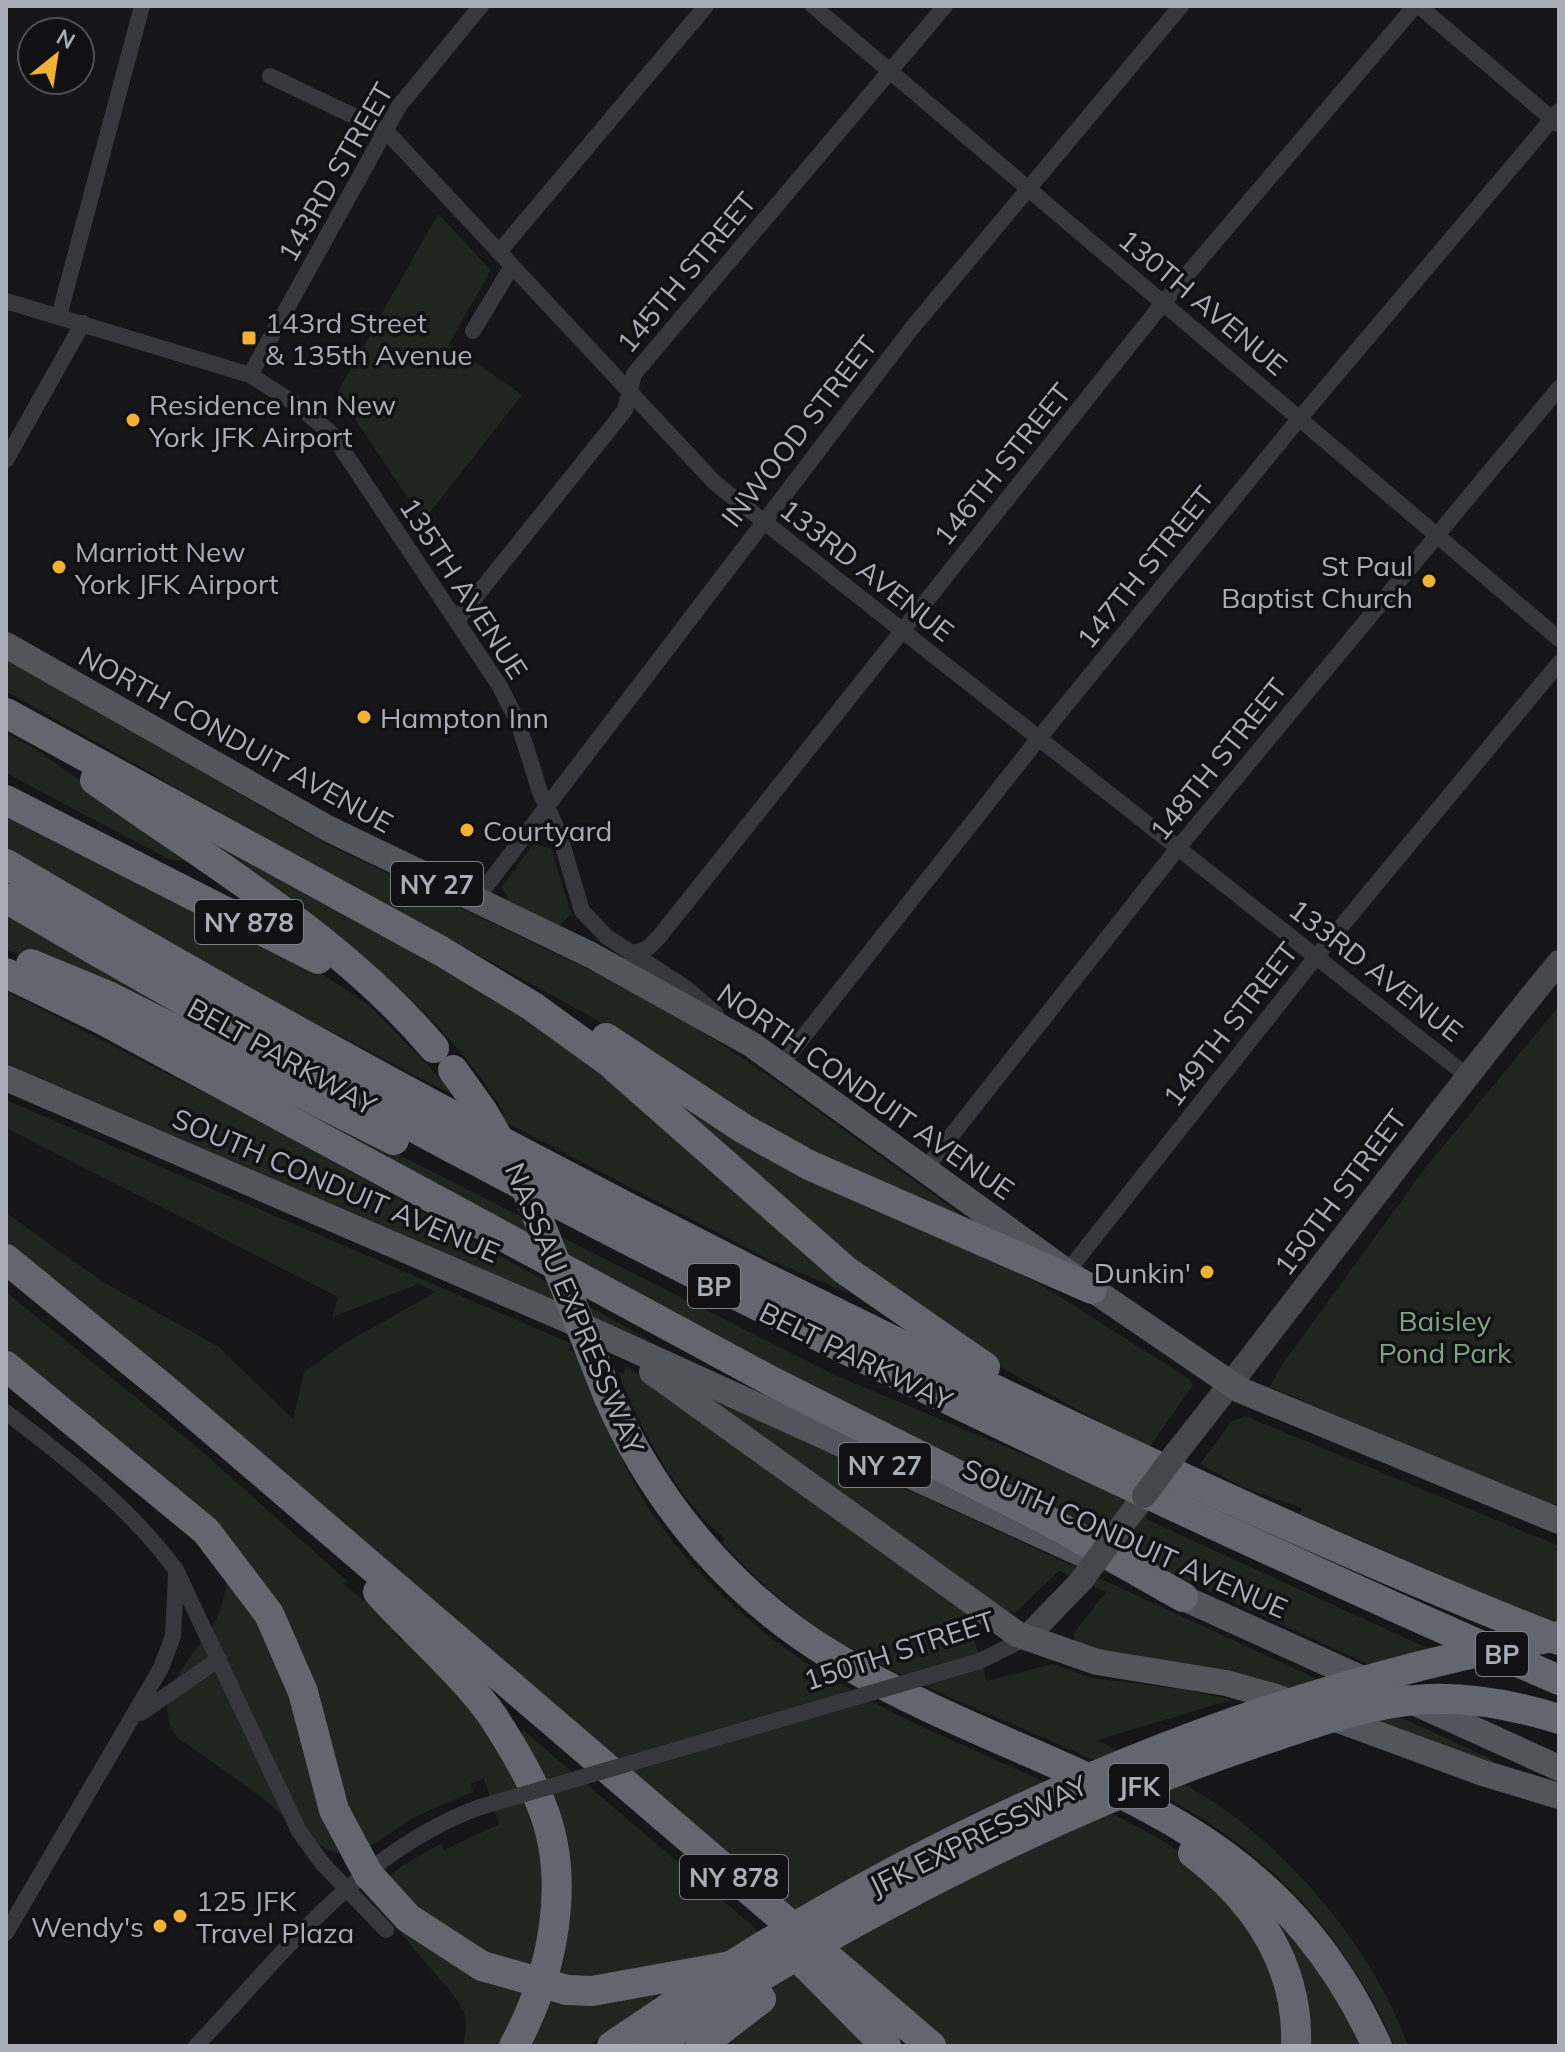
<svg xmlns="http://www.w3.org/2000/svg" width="1565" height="2052" font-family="Mulish,sans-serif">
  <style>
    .green { fill: #1e261f }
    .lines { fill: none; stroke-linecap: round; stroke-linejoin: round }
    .minor { stroke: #37383d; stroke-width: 16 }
    .secondary { stroke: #45474d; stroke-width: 24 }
    .primary { stroke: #53555c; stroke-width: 26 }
    .motorway { stroke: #63666e; stroke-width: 30 }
    .minor-bridge { stroke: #37383d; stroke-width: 16 }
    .secondary-bridge { stroke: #45474d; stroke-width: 24 }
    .motorway-bridge { stroke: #63666e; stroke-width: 30 }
    .poi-dot { fill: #f2b134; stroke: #111113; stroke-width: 3 }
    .labels { text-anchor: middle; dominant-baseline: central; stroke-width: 7; stroke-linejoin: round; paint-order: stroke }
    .shield { fill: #111113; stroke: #7b7e86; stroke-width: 2 }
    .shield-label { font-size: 26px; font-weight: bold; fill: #a8adb8 }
    .street-label { font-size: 28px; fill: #a8adb8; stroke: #111113 }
    .poi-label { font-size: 28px; fill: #a8adb8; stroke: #111113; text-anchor: start }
    .park-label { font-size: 28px; fill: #7fa381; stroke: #111113 }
  </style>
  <rect width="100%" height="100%" fill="#161618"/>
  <g class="green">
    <path d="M438,214L491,270L449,344L522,395L423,521L355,419L335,397Z"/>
    <path d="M6,659L326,844L659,1003L772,1078L973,1223L834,1166L750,1117L630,1038L276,844L6,691Z"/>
    <path d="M6,732L40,752L193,862L168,859L6,773Z"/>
    <path d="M6,809L298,958L369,1005L448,1086L506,1115C430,991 306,914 190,833L193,826L438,960L623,1077L850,1294L768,1259L196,961L6,849Z"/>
    <path d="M533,844L551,848L571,914L559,927L505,902L508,896L501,888Z"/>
    <path d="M6,912L235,1045L49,964L6,950Z"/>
    <path d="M6,991L279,1131L658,1345L6,1063Z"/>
    <path d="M1559,1006V1508L1270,1387L1279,1369L1426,1167Z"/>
    <path d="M653,1084L1043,1286L1189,1379L1193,1385L1149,1448C1046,1393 940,1338 849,1265C782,1212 716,1142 653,1084Z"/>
    <path d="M6,1100L570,1343L568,1350L577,1354C602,1410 623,1474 659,1523C690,1566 732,1608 774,1640C853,1700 946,1737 1036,1778C1111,1813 1202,1849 1252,1920C1278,1957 1283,2002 1288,2046H945L6,1248V1213L103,1282L219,1347L293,1419L304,1372L345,1343L436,1292L419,1284L332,1317L338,1297L6,1128Z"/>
    <path d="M312,1111L835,1375L1137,1502L1150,1510L1146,1518L1161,1526L1436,1652L1374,1667L1045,1515L307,1120Z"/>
    <path d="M6,1292L198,1448L347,1581L344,1584L386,1619L401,1641L405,1638L495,1734L536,1818L549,1925L509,2046H463C466,2034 468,2021 463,2010C448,1977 363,1914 390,1877C399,1864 427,1853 441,1843L444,1850L499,1824L484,1779L471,1783L473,1792L416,1816L371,1846L347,1855L327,1850L312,1840L260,1796L177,1737C146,1693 199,1654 218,1615C223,1604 225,1590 228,1578L182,1493L6,1351Z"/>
    <path d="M626,1366L972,1614L973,1636L987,1681L1053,1664L1091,1678L1187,1690L1231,1700L1097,1740C1133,1759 1171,1776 1206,1797C1291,1851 1375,1951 1408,2046H1394C1384,2017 1368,1992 1351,1966C1237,1784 1034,1747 858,1653C807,1626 761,1584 722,1543L724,1538C675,1496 642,1431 618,1372L624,1374Z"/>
    <path d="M718,1402L1493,1760L1490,1766L1106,1657L1074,1641V1633L1106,1592L1059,1571L1015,1613L1010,1611L1006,1616L715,1407Z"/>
    <path d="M1245,1416L1559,1546V1626L1300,1514L1302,1508L1242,1487L1200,1464L1232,1421Z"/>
    <path d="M523,1730L749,1923L873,2046H716L766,2009L604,2034L589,2046H529L546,2015L562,1963L518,1736Z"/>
    <path d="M1268,1909L1340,1998L1365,2046H1307Z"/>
  </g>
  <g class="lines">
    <g class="minor">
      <path d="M813,6L1559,639"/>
      <path d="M1419,6L1558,124"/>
      <path d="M270,76L387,132L715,483L1466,1075"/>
      <path d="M499,252L706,6"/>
      <path d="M6,301L250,375L296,404L332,434L499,685L518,722L540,792L559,833L582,911L607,937L686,988L716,1014"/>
      <path d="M59,316L142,6"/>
      <path d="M473,331L512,266"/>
      <path d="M250,375L399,106L481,6"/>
      <path d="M6,460L83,323"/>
      <path d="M457,620L625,410L634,374L945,6"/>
      <path d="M474,902L912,328L1181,6"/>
      <path d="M631,954L648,948L659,937L1163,303L1415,6"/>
      <path d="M781,1065L1039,738L1289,431L1559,111"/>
      <path d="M925,1169L1178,848L1559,388"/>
      <path d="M1067,1272L1316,957L1559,663"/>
      <path d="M6,1412C68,1460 129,1506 176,1570L299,1831L322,1863L386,1930"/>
      <path d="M980,1661L1026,1638"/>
      <path d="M141,1713L219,1659"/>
      <path d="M6,1933L161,1668L173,1636L176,1575"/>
      <path d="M196,2046C282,1955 357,1854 477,1808"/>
    </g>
    <g class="secondary">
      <path d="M1176,1453C1305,1291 1427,1123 1559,962"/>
      <path d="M1112,1539L1144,1496"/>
      <path d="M1026,1638L1081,1581"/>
    </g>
    <g class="primary">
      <path d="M6,645L327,828L591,955L751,1044L1067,1272L1240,1390L1559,1521"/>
      <path d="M6,1078L589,1329L1093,1559"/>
      <path d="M652,1372L1017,1634L1097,1662L1226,1683L1276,1697L1483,1773L1559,1796"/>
      <path d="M1166,1590L1559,1768"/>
    </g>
    <g class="motorway">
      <path d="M6,713L441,951L532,1006L608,1061L845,1270L985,1367"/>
      <path d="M95,780C211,863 341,938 434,1048"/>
      <path d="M6,800L318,959"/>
      <path d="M6,864C329,1055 661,1231 1000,1392C1185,1480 1369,1565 1559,1640"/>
      <path d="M6,898C506,1193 1028,1447 1559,1680"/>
      <path d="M31,964L106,995L394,1140"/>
      <path d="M6,973L105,1021L771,1381L1045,1519L1183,1597"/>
      <path d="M606,1038L744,1129L809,1165L1092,1289"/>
      <path d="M6,1259L167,1391L931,2046"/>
      <path d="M6,1366L206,1531L269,1614L303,1692L334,1810L359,1857"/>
      <path d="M609,1398C656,1505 735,1598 836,1658C1048,1785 1261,1793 1377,2046"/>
      <path d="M378,1592C412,1630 467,1678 494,1718C511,1745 529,1774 541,1804C573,1881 552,1976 514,2046"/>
      <path d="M1193,1853C1255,1901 1299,1965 1296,2046"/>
      <path d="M369,1875L408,1918L482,1966"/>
      <path d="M787,1946L886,2046"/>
      <path d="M567,1990L592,1991L731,1966"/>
      <path d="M612,2046L716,1976"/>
      <path d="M653,2046L750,1983"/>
      <path d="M700,2046L761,1999"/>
    </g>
    <path class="minor-bridge" d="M477,1808L980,1661"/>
    <g class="secondary-bridge">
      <path d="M1144,1496L1176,1453"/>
      <path d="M1081,1581L1112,1539"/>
    </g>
    <g class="motorway-bridge">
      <path d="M453,1070L483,1112L524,1183L609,1398"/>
      <path d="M359,1857L369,1875"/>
      <path d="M482,1966L567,1990"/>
      <path d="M731,1966C981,1809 1267,1688 1559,1636"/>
      <path d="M750,1983C910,1887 1075,1804 1252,1744C1309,1725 1368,1702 1428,1699C1473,1697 1517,1706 1559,1719"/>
    </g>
  </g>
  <g class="poi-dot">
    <rect x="241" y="330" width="16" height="16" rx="4"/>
    <circle cx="133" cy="420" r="8"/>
    <circle cx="59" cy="567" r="8"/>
    <circle cx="1429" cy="581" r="8"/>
    <circle cx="364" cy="717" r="8"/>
    <circle cx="467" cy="830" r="8"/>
    <circle cx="1207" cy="1272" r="8"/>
    <circle cx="180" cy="1916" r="8"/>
    <circle cx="160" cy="1926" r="8"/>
  </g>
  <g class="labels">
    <g class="shield">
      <rect x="391" y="862" width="92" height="44" rx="6"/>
      <rect x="195" y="900" width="108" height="44" rx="6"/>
      <rect x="688" y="1264" width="52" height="44" rx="6"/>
      <rect x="839" y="1443" width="92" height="44" rx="6"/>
      <rect x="1476" y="1632" width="52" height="44" rx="6"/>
      <rect x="1109" y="1764" width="60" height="44" rx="6"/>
      <rect x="680" y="1855" width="108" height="44" rx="6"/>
    </g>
    <g class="shield-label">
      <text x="437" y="884">NY 27</text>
      <text x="249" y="922">NY 878</text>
      <text x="714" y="1286">BP</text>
      <text x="885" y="1465">NY 27</text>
      <text x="1502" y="1654">BP</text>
      <text x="1139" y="1786">JFK</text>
      <text x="734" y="1877">NY 878</text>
    </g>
    <g class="street-label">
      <text transform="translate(335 172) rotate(-60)">143RD STREET</text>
      <text transform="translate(686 272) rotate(-50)">145TH STREET</text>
      <text transform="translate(1203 302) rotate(40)">130TH AVENUE</text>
      <text transform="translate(799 431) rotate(-52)">INWOOD STREET</text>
      <text transform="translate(1002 464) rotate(-51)">146TH STREET</text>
      <text transform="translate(1145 567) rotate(-51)">147TH STREET</text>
      <text transform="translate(867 570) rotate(38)">133RD AVENUE</text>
      <text transform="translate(464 588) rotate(57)">135TH AVENUE</text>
      <text transform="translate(236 739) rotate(29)">NORTH CONDUIT AVENUE</text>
      <text transform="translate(1218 759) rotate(-51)">148TH STREET</text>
      <text transform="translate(1376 970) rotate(38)">133RD AVENUE</text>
      <text transform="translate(1230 1024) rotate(-52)">149TH STREET</text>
      <text transform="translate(282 1056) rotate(29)">BELT PARKWAY</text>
      <text transform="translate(866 1091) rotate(35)">NORTH CONDUIT AVENUE</text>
      <text transform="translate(336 1185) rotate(23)">SOUTH CONDUIT AVENUE</text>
      <text transform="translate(1340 1192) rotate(-53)">150TH STREET</text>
      <text transform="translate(575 1308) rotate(67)">NASSAU EXPRESSWAY</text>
      <text transform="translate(856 1356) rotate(26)">BELT PARKWAY</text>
      <text transform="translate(1125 1538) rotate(24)">SOUTH CONDUIT AVENUE</text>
      <text transform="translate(899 1650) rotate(-18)">150TH STREET</text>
      <text transform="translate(978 1835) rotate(-26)">JFK EXPRESSWAY</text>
    </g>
    <g class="poi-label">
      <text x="265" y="322">143rd Street<tspan x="265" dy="32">&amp; 135th Avenue</tspan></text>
      <text x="149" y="404">Residence Inn New<tspan x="149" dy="32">York JFK Airport</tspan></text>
      <text x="75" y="551">Marriott New<tspan x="75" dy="32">York JFK Airport</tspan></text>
      <text x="1413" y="565" text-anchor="end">St Paul<tspan x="1413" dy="32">Baptist Church</tspan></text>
      <text x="380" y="717">Hampton Inn</text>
      <text x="483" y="830">Courtyard</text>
      <text x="1191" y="1272" text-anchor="end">Dunkin'</text>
      <text x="196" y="1900">125 JFK<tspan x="196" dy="32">Travel Plaza</tspan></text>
      <text x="144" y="1926" text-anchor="end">Wendy's</text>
    </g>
    <g class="park-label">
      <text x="1445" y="1320">Baisley<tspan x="1445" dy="32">Pond Park</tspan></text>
    </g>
  </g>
  <rect width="1565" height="2052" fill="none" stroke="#a8adb8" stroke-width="16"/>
  <g transform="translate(56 56) rotate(30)"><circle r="38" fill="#111113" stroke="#4d4f55" stroke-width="2"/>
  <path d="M0-6L14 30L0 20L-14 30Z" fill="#f2b134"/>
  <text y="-12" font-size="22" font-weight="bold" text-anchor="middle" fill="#a8adb8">N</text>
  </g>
</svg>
